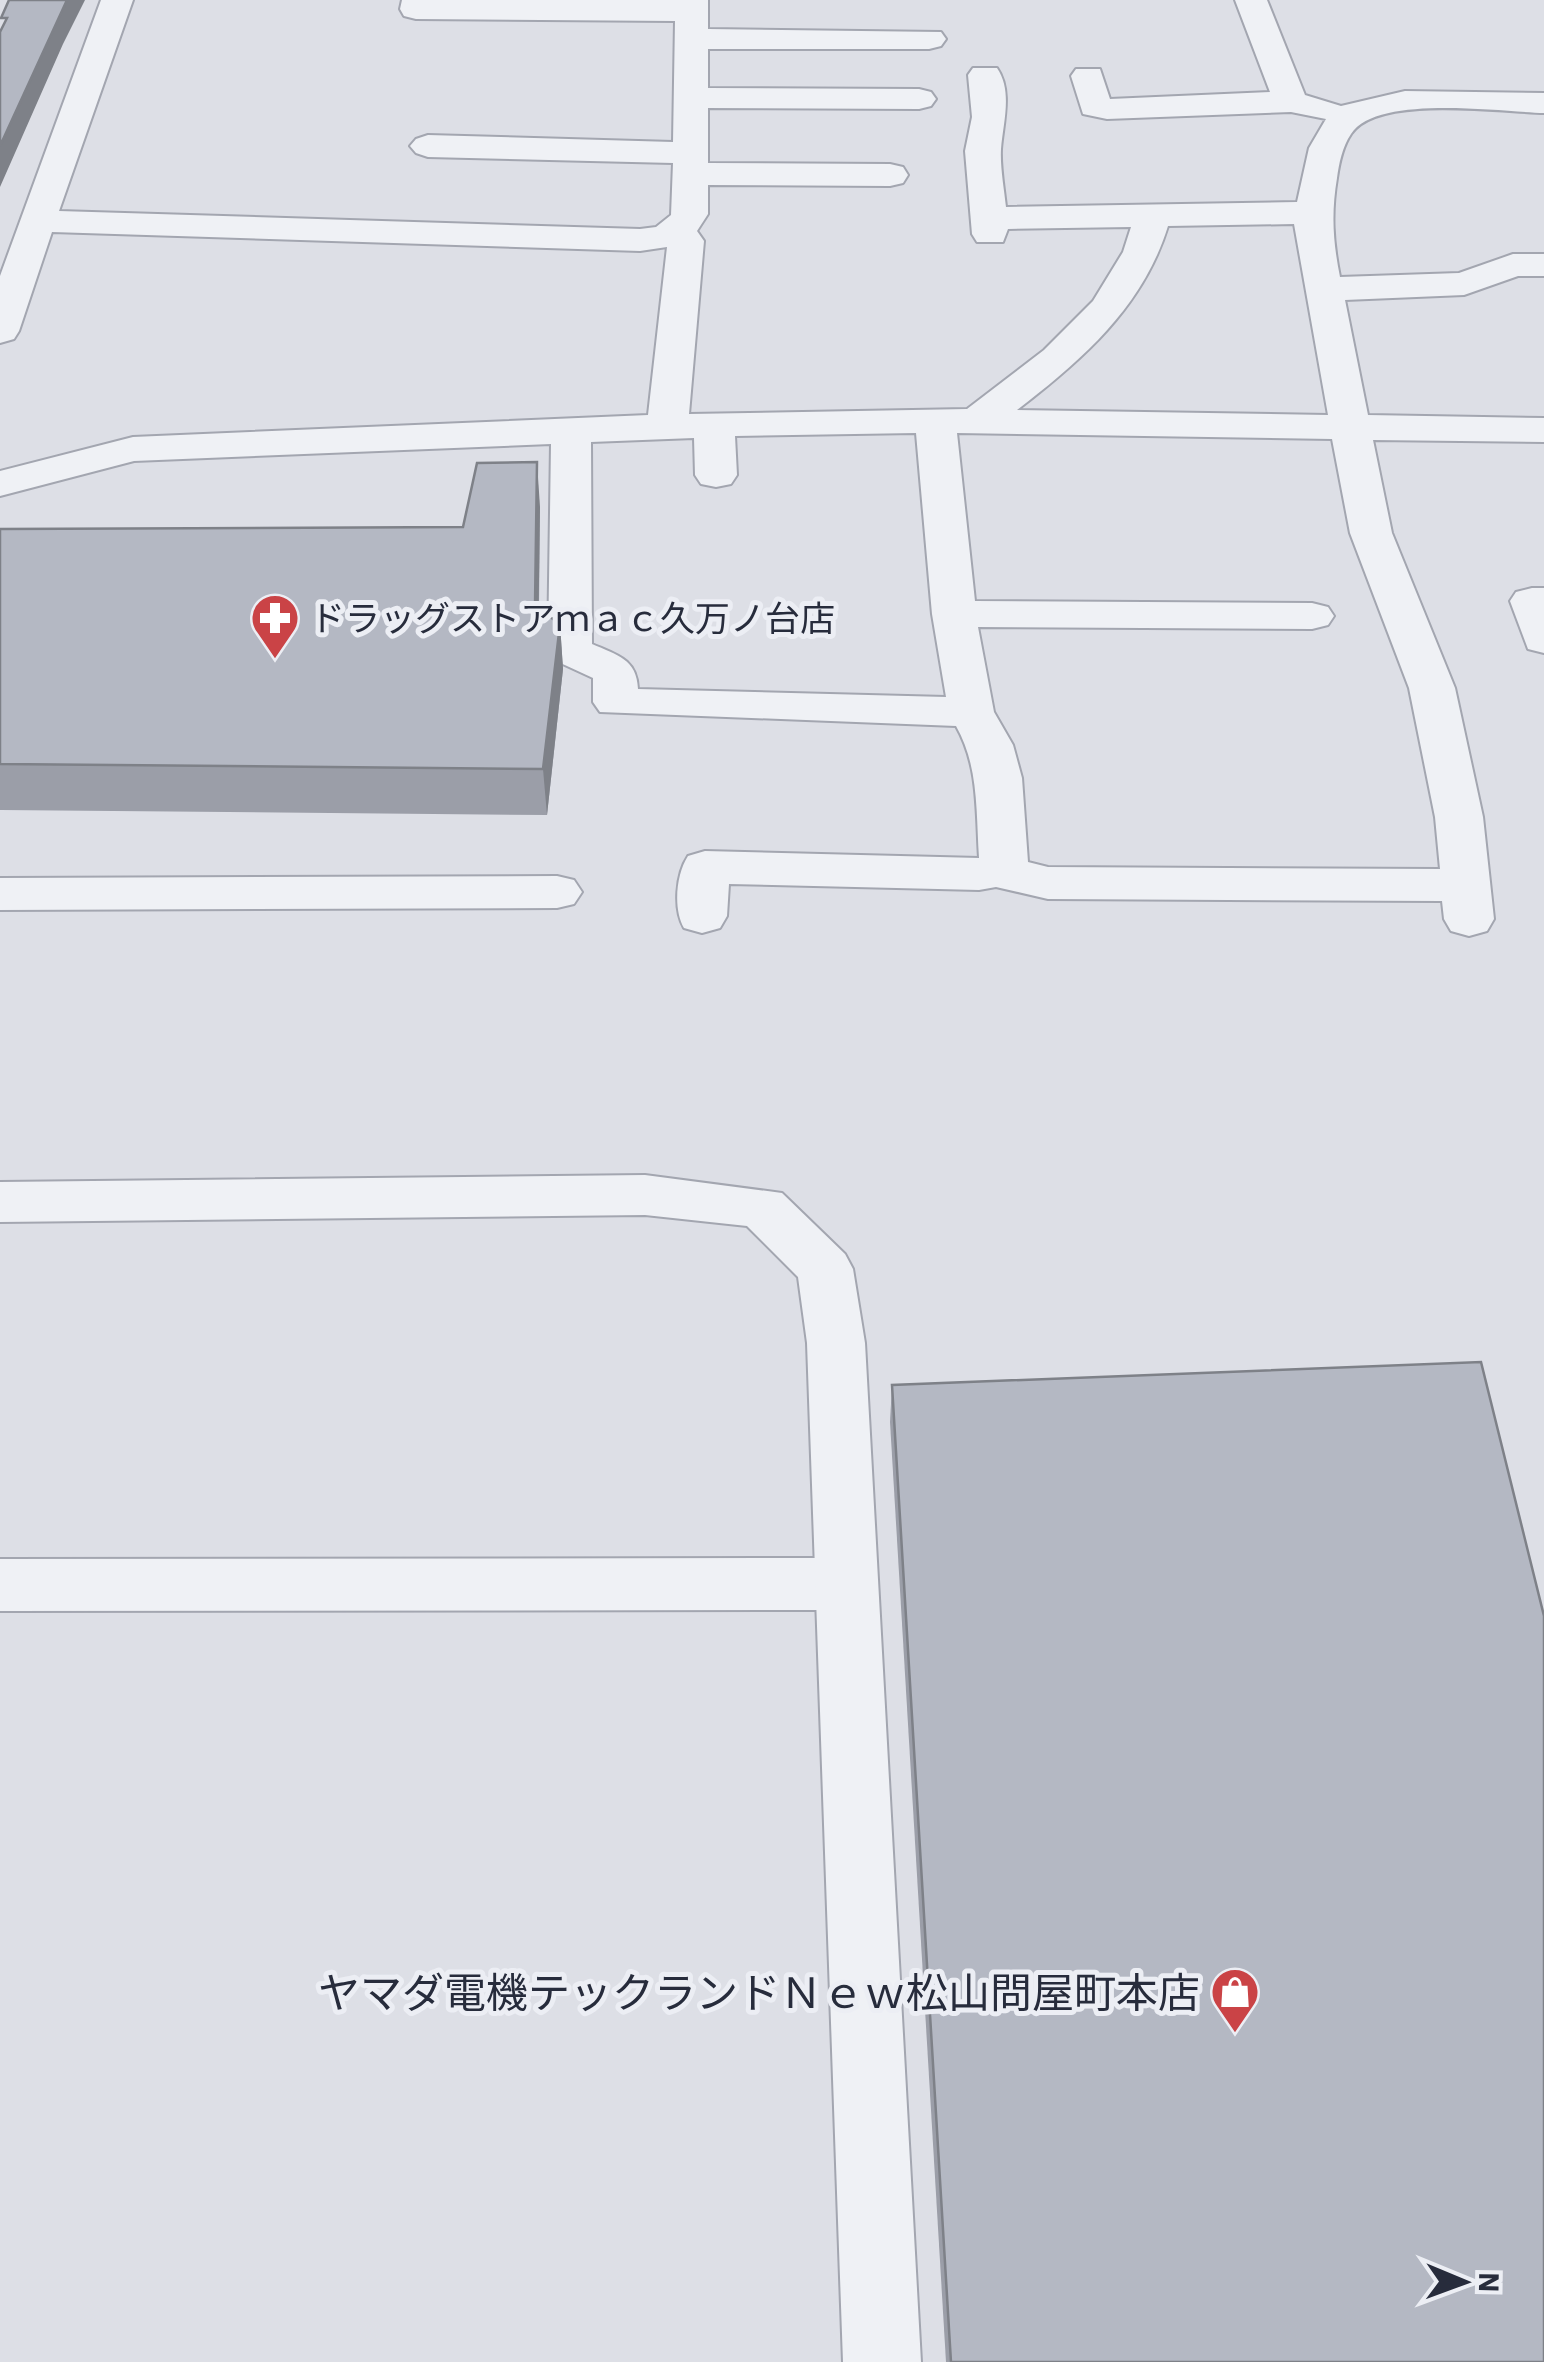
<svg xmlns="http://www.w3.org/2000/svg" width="1544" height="2362" font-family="'IBM Plex Sans','Noto Sans JP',sans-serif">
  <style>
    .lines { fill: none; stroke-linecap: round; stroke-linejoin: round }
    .minor-casing { stroke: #a3a6b0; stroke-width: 4 }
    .tertiary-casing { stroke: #a3a6b0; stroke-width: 4 }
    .minor { fill: #eff1f5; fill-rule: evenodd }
    .tertiary { fill: #eff1f5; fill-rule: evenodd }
    .wall { fill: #9b9ea8 }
    .shaded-wall { fill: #7e8188 }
    .building { fill: #b4b8c3; stroke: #7e8188; stroke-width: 2.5 }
    .labels { text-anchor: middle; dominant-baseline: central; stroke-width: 10; stroke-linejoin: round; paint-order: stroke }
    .poi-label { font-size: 35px; fill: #272c3c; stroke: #eceef4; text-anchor: start }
    .near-poi-label { font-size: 42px; fill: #272c3c; stroke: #eceef4; text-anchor: end }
  </style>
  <rect width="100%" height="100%" fill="#dddfe6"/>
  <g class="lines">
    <g class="minor-casing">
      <g id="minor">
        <path d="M101,0H133L59,211L640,229L656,227L671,215L673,163L428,157L416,153L410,146L416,139L428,135L673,142L675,21L416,19L404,16L400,9L402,0H708V29L941,32L946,39L941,46L929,49H708V88L919,89L931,92L936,99L931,106L919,109L708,108V163L890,164L903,167L908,175L903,183L890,186L708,185V214L697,231L704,241L689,414L967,409L1044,350L1093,301L1123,252L1131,227L1008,229L1003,242H977L972,234L965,151L972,117L968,75L973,68H997C1013,91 1003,123 1001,149C1000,167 1004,188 1006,207L1297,202L1309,148L1326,119L1291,112L1107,119L1083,114L1071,76L1076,69H1100L1110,99L1270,92L1235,0H1267L1305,95L1341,106L1405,91L1544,93V113C1500,112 1377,94 1351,134C1342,147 1339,164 1337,178C1331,214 1333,242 1340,277L1459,273L1513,254H1544V276H1518L1464,295L1345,300L1368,415L1544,418V442L1373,440L1392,533L1455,688L1483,817L1494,919L1487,931L1469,936L1451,931L1444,919L1442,901L1048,899L996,887L979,890L729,884L727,916L720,928L702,933L684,928C673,909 676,874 688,856L705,851L979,858C976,812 979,766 956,726L600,712L593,702V678L554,660L548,650L551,444L134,461L0,496V471L133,437L648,415L667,247L640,251L52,232L19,331L14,339L0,343V276ZM1294,224L1328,415L1017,410C1082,360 1143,307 1168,226ZM916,433L932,614L946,697L638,689C637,659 617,655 592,644L591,442L694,438L695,475L701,484L716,487L731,484L737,475L735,436ZM957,433L1332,439L1350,533L1409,688L1435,817L1440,869L1048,867L1028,862L1022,778L1013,745L994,712L978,627L1312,629L1328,625L1334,616L1328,607L1312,603L975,601Z"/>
        <path d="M1532,588H1544V653L1528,649L1510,601L1516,592Z"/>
        <path d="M557,876L574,880L582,892L574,904L557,908L0,910V878Z"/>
        <path d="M847,1558L869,1566L878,1584L869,1602L847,1610L0,1611V1559Z"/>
      </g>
    </g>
    <g class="tertiary-casing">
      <path id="tertiary" d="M645,1175L782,1193L845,1254L853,1269L865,1343L921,2362H843L807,1343L798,1277L747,1226L645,1215L0,1222V1182Z"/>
    </g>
    <use href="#minor" class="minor"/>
    <use href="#tertiary" class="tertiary"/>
  </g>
  <g class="wall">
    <path d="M540,507L539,609L560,624L563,669L547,815L0,810V529L463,527Z"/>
    <path d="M892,1385L1544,2362H946L890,1422Z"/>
  </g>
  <g class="shaded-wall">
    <path d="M67,0H85L63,44L0,187V146Z"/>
    <path d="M537,462L540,507L538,652L535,606Z"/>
    <path d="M560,624L563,669L547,815L543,769Z"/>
  </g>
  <g class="building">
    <path d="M9,0H67L0,146V32L7,18H1Z"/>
    <path d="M537,462L535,606L560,624L543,769L0,764V529L463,527L477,463Z"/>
    <path d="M1481,1362L1544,1616V2362H951L892,1385Z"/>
  </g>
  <defs>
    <g id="pharmacy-pin" transform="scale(2.5)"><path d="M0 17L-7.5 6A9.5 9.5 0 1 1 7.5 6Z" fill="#ca4346" stroke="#eceef4"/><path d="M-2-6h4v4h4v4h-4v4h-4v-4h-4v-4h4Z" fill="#fff"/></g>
    <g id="shop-pin" transform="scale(2.5)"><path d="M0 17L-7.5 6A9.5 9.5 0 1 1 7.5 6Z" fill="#ca4346" stroke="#eceef4"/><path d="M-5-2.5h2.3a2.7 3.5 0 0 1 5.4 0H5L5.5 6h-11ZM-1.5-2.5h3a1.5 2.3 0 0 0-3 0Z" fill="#fff"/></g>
  </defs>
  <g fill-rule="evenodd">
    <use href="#pharmacy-pin" x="275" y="618"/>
    <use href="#shop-pin" x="1235" y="1992"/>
  </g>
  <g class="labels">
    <g class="poi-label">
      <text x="310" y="618">ドラッグストアｍａｃ久万ノ台店</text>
    </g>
    <g class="near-poi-label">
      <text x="1200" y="1992">ヤマダ電機テックランドＮｅｗ松山問屋町本店</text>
    </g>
  </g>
  <g transform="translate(1464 2282) rotate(91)" stroke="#eceef4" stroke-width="8" paint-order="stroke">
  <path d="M0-8L18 38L0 25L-18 38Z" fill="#272c3c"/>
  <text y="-15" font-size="28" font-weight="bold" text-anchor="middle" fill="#272c3c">N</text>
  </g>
</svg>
